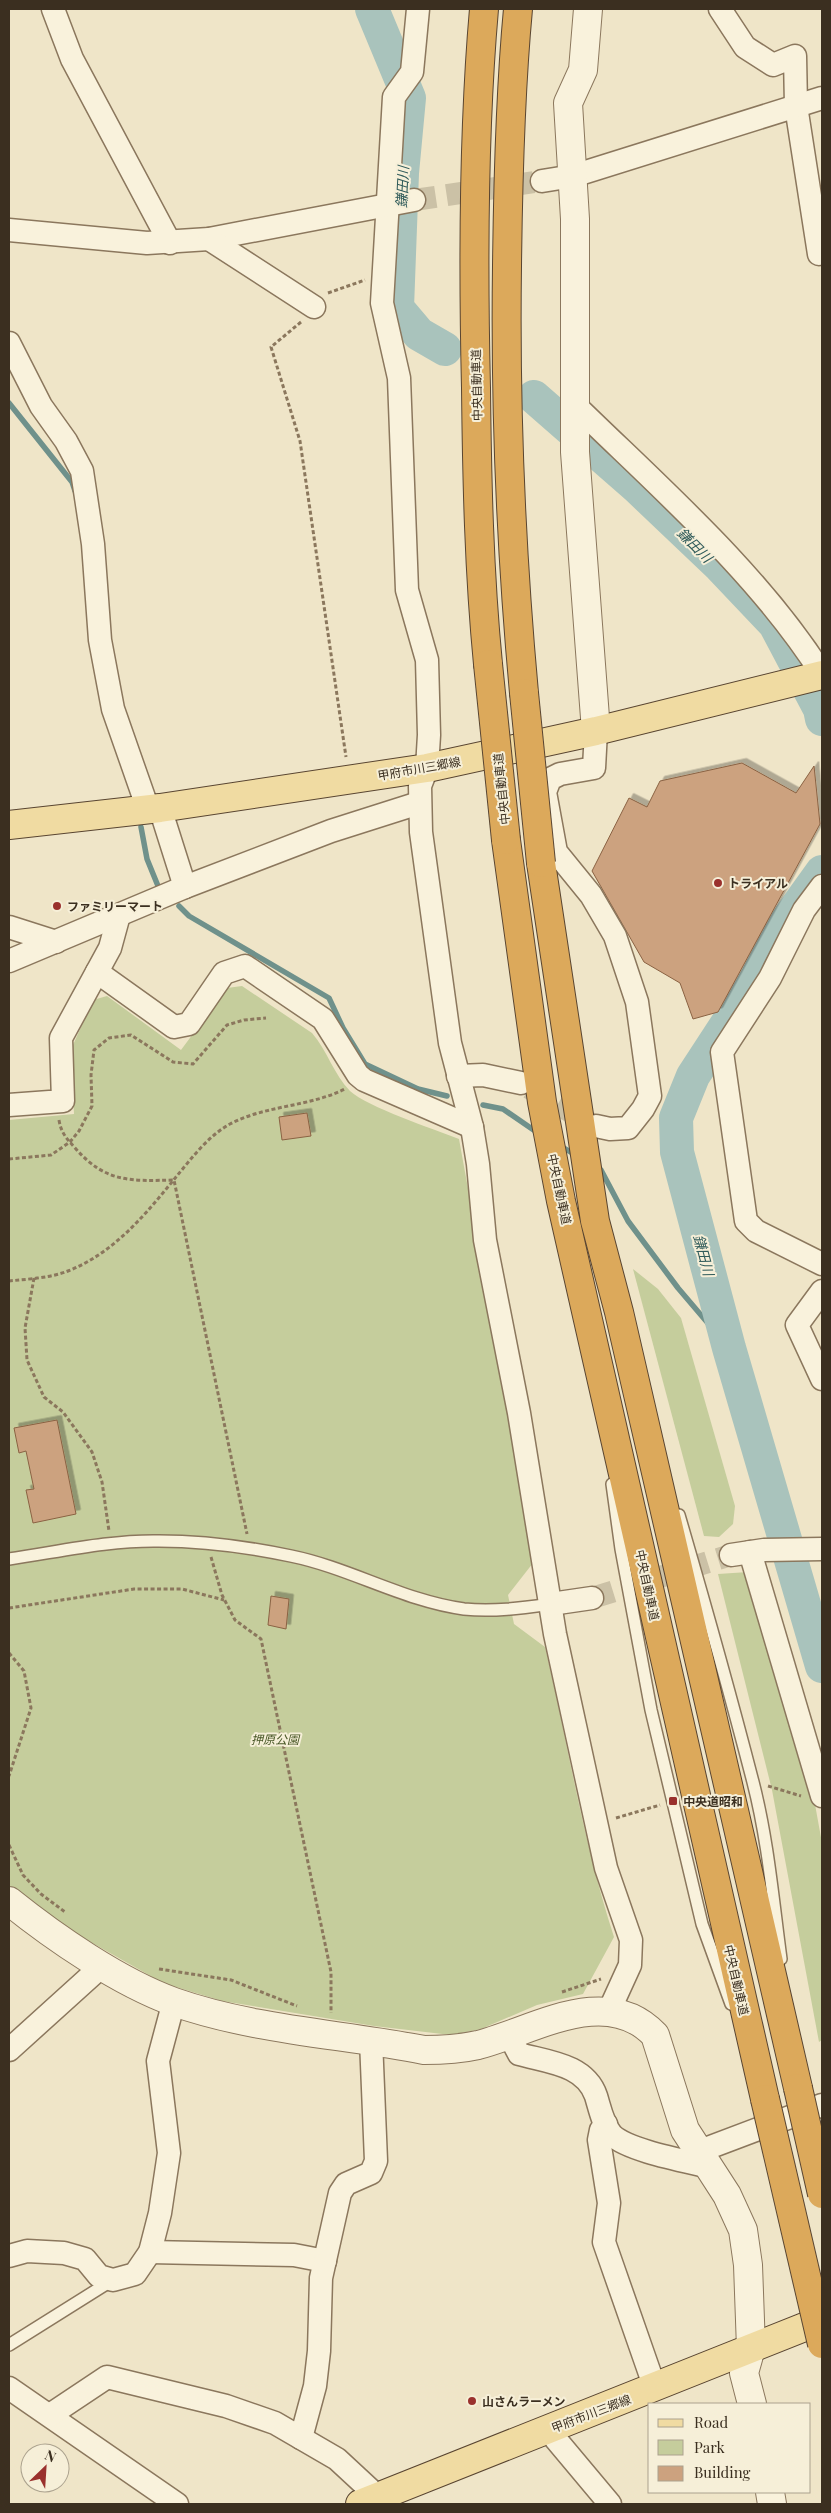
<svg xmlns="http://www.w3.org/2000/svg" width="831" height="2513" font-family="'Playfair Display','Noto Sans JP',serif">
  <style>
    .green { fill: #c5cd9c }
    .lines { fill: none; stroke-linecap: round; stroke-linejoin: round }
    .stream { stroke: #6f918b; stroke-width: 5.5 }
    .river { stroke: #a9c3bc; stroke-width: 34 }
    .building { fill: #cca27f; stroke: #8a6243; filter: url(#shadow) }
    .minor-tunnel { stroke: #cbc1a6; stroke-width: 22; stroke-dasharray: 22 11; stroke-linecap: butt }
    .service-casing { stroke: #8b775d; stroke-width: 14 }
    .minor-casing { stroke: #8b775d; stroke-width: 25 }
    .tertiary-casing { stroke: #8b775d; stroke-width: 30 }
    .primary-casing { stroke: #594531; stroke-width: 30 }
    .motorway-casing { stroke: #594531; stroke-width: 30 }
    .path { stroke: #8b775d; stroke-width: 3; stroke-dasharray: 4 2.5; stroke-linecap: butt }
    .service { stroke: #f9f2dc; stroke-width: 11 }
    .minor { stroke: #f9f2dc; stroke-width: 22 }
    .tertiary { stroke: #f9f2dc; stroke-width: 28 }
    .primary { stroke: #f0dba2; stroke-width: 28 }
    .motorway { stroke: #dca95b; stroke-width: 28 }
    .motorway-bridge-casing { stroke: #594531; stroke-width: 30; stroke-linecap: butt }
    .motorway-bridge { stroke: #dca95b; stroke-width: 28 }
    .poi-dot { fill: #9a312d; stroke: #f6efd8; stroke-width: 2 }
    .labels { text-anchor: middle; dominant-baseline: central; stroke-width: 4; stroke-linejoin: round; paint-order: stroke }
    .street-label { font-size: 12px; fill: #3b2f20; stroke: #f6efd8 }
    .poi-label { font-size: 12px; font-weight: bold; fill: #3b2f20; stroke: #f6efd8; text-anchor: start }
    .park-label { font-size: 12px; font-style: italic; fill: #495827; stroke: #f6efd8 }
    .water-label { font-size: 14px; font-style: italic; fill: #305b5a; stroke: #f6efd8 }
  </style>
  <defs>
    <filter id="shadow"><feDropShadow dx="4.5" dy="-4.5" stdDeviation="0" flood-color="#0004"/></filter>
  </defs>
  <rect width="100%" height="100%" fill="#efe5c8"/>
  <g class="green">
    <path d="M242,986L312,1033C327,1050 334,1075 350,1091C367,1107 434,1129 459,1139L512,1431L533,1563L508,1595L514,1624L545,1647C568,1744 583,1842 614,1937L583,1994L537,2005L481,2029L451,2035L374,2026L222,2001L163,1983L64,1927L9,1885V1120L74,1114L71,1058L73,1045L93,1000L107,996L181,1050L227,988Z"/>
    <path d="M633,1269L658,1289L681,1318L735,1506L733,1524L719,1537L704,1536Z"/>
    <path d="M748,1572L805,1749L822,1843V2040L819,2042L772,1790L718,1574Z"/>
  </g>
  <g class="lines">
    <g class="stream">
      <path d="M9,403L72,482L75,491"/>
      <path d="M141,827L147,859L158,886"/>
      <path d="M179,906L189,916L329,998L343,1028L365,1064L418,1089L447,1096"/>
      <path d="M483,1105L503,1109L538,1133"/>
      <path d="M559,1145L577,1156"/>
      <path d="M597,1168L601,1170L628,1221L678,1288L729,1348"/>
    </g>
    <g class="river">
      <path d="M372,9L409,98L402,173L397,308L419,334L445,349"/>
      <path d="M534,397L637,487L720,566L775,624L820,709L822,719"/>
      <path d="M822,872L781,929L755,981L693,1076L676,1118L677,1152L729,1348L822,1666"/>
    </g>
  </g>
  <g class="building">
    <path d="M742,763L796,793L814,766L820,824L718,1012L693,1019L680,983L644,962L592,871L629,798L647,807L660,781Z"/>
    <path d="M307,1113L311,1136L282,1140L279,1117Z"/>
    <path d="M57,1420L76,1514L33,1523L26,1490L34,1489L26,1451L19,1453L14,1428Z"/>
    <path d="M271,1596L289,1599L286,1629L268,1625Z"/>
  </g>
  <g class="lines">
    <g class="minor-tunnel">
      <path d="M414,200L542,181"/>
      <path d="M529,1088L590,1123"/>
      <path d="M592,1598L731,1555"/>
    </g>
    <g class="service-casing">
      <g id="service">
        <path d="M612,1484L621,1549L651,1710L702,1924L731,2004"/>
        <path d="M679,1515C705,1604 730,1693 753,1782C768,1840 773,1900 781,1959"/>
        <path d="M9,1559C58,1552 109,1540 159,1541C202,1541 248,1547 291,1556C350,1568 404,1601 464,1609C494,1612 522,1608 551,1604"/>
        <path d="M9,2345L111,2281"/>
      </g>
    </g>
    <g class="minor-casing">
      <g id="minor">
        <path d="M53,9L72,59L170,243"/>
        <path d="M418,9L412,72L394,97L382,303L399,378L407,590L427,660L429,735L427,768L420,786L421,832L450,1043L472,1127L478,1164L485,1240L519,1413L555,1634L606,1868L631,1940L630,1965L609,2011"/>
        <path d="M720,9L745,47L773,65L795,56L796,106L819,254L822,253"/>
        <path d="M542,181L573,176L822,98"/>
        <path d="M9,230L147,243L209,239L414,200"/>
        <path d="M209,239L314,307"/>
        <path d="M9,343L41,406L66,441L82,471L93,544L100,640L113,709L148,809"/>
        <path d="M575,405C660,488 758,573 822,674"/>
        <path d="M160,808L185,887"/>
        <path d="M822,886L804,910L770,978L722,1052L746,1221L756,1231L822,1264"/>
        <path d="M9,927L56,942"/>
        <path d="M9,961L185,887L331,831L419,803"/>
        <path d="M97,972L174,1027L189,1024L224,973L245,966L323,1019L358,1075L364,1080L472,1127"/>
        <path d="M458,1076L483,1075L521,1083"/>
        <path d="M9,1105L63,1101L61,1038L110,948L119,915"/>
        <path d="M596,1126L610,1129L628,1128L643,1109L650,1096L637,1002L615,936L591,895L556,852L545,792L550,779L560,774L594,768L596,731"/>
        <path d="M822,1291L797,1325L822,1379"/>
        <path d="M750,1552L822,1796"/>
        <path d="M731,1555L764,1550L822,1549"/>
        <path d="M551,1604L592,1598"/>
        <path d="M509,2035L519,2054C547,2062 585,2064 596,2096C600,2109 603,2125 612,2135C629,2151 686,2161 710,2167"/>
        <path d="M9,2050L103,1965"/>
        <path d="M606,2124L601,2130L599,2140L609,2203L604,2242L655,2388"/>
        <path d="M700,2151L822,2105"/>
        <path d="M150,2252L294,2255L325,2261"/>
        <path d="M9,2256L27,2251L64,2253L85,2259L99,2276L113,2280L135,2274L150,2252L160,2213L169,2153L158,2061L174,2001"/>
        <path d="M9,2388L177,2504"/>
        <path d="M50,2415L107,2377L226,2406L275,2423L337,2459L378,2497"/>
        <path d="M548,2430L610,2504"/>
        <path d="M301,2438L315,2386L319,2351L321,2278L340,2193L346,2184L371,2173L376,2161L371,2040"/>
      </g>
    </g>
    <g class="tertiary-casing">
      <g id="tertiary">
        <path d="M588,9L583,70L568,103L575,219V452L596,731"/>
        <path d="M9,1901C55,1938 119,1982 174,2002C254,2030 342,2034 424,2050C442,2050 460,2049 478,2045C533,2031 606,1983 655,2035L685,2130L727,2195L743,2230L748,2265L751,2348L744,2373L752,2404"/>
        <path d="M770,2492L772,2504"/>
      </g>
    </g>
    <g class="primary-casing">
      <g id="primary">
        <path d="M9,825L160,808L427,768L596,731L822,675"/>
        <path d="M360,2504L822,2320"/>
      </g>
    </g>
    <g class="motorway-casing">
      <g id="motorway">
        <path d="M484,9C473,134 473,262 476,388C477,480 479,572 488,664"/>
        <path d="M518,9C510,94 508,180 507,266C505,409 511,551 524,693"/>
        <path d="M506,840L542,1102L561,1201L765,2099"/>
        <path d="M541,863L595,1221L619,1312L798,2088"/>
      </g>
    </g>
    <g class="path">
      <path d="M328,293L365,280"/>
      <path d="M301,322L271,347L300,441L346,757"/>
      <path d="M59,1120C61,1133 67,1139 76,1149C106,1183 131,1181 174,1180L247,1534"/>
      <path d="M9,1159L51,1155L70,1142L79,1131L92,1106L91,1075L94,1050L109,1038L131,1035L173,1062L193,1064L227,1025L244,1020L266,1018"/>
      <path d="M34,1278L25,1328L27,1360L44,1397L63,1412L92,1452L102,1482L109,1531"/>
      <path d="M9,1281C28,1279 50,1278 68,1271C114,1253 146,1214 176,1177C191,1159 208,1136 230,1124C266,1105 309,1107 345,1089"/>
      <path d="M211,1557L222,1595L235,1620L261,1639L331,1972V2013"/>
      <path d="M9,1608L134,1589H182L224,1600"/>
      <path d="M9,1653L24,1671L31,1708L9,1776"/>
      <path d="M768,1786L801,1796"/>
      <path d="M616,1818L660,1805"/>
      <path d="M9,1845L23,1875L41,1894L65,1912"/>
      <path d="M159,1969L231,1980L297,2006"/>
      <path d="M562,1992L601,1979"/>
    </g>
    <use href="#service" class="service"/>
    <use href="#minor" class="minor"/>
    <use href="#tertiary" class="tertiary"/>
    <use href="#primary" class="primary"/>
    <use href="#motorway" class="motorway"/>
    <g class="motorway-bridge-casing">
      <g id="motorway-bridge">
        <path d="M488,664L506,840"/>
        <path d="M524,693L541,863"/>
        <path d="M798,2088L822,2194"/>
        <path d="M765,2099L822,2344"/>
      </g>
    </g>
    <use href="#motorway-bridge" class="motorway-bridge"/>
  </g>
  <g class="poi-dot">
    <circle cx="718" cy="883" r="5"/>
    <circle cx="57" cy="906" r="5"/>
    <rect x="668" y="1796" width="10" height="10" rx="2.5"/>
    <circle cx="472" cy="2401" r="5"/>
  </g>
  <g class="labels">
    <g class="street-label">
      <text transform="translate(476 385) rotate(-91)">中央自動車道</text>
      <text transform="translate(419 768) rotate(-10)">甲府市川三郷線</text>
      <text transform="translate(501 789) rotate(-96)">中央自動車道</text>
      <text transform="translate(560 1189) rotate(78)">中央自動車道</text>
      <text transform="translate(648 1585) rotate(78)">中央自動車道</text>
      <text transform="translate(737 1980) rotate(77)">中央自動車道</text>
      <text transform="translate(591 2413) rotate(-21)">甲府市川三郷線</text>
    </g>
    <g class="poi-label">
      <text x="728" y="883">トライアル</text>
      <text x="67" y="906">ファミリーマート</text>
      <text x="683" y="1801">中央道昭和</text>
      <text x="482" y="2401">山さんラーメン</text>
    </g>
    <g class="park-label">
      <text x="275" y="1739">押原公園</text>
    </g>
    <g class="water-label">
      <text transform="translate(402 187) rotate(-87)">鎌田川</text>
      <text transform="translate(695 545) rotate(45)">鎌田川</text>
      <text transform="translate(704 1255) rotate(75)">鎌田川</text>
    </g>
  </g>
  <rect width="831" height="2513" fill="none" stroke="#3b2f20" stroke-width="20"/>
  <rect x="648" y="2403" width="162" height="90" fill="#f6efd8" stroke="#aba28e"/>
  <rect x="658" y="2419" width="25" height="8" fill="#f0dba2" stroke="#aba28e"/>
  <text x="694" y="2428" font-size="15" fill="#3b2f20">Road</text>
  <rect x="658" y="2440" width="25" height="15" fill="#c5cd9c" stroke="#aba28e"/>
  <text x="694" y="2453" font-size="15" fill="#3b2f20">Park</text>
  <rect x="658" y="2466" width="25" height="15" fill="#cca27f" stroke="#aba28e"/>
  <text x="694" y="2478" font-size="15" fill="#3b2f20">Building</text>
  <g transform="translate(45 2468) rotate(25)"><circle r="24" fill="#f6efd8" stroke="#aba28e"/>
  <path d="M0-4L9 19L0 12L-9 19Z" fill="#9a312d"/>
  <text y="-8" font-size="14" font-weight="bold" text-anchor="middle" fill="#3b2f20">N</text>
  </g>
</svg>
